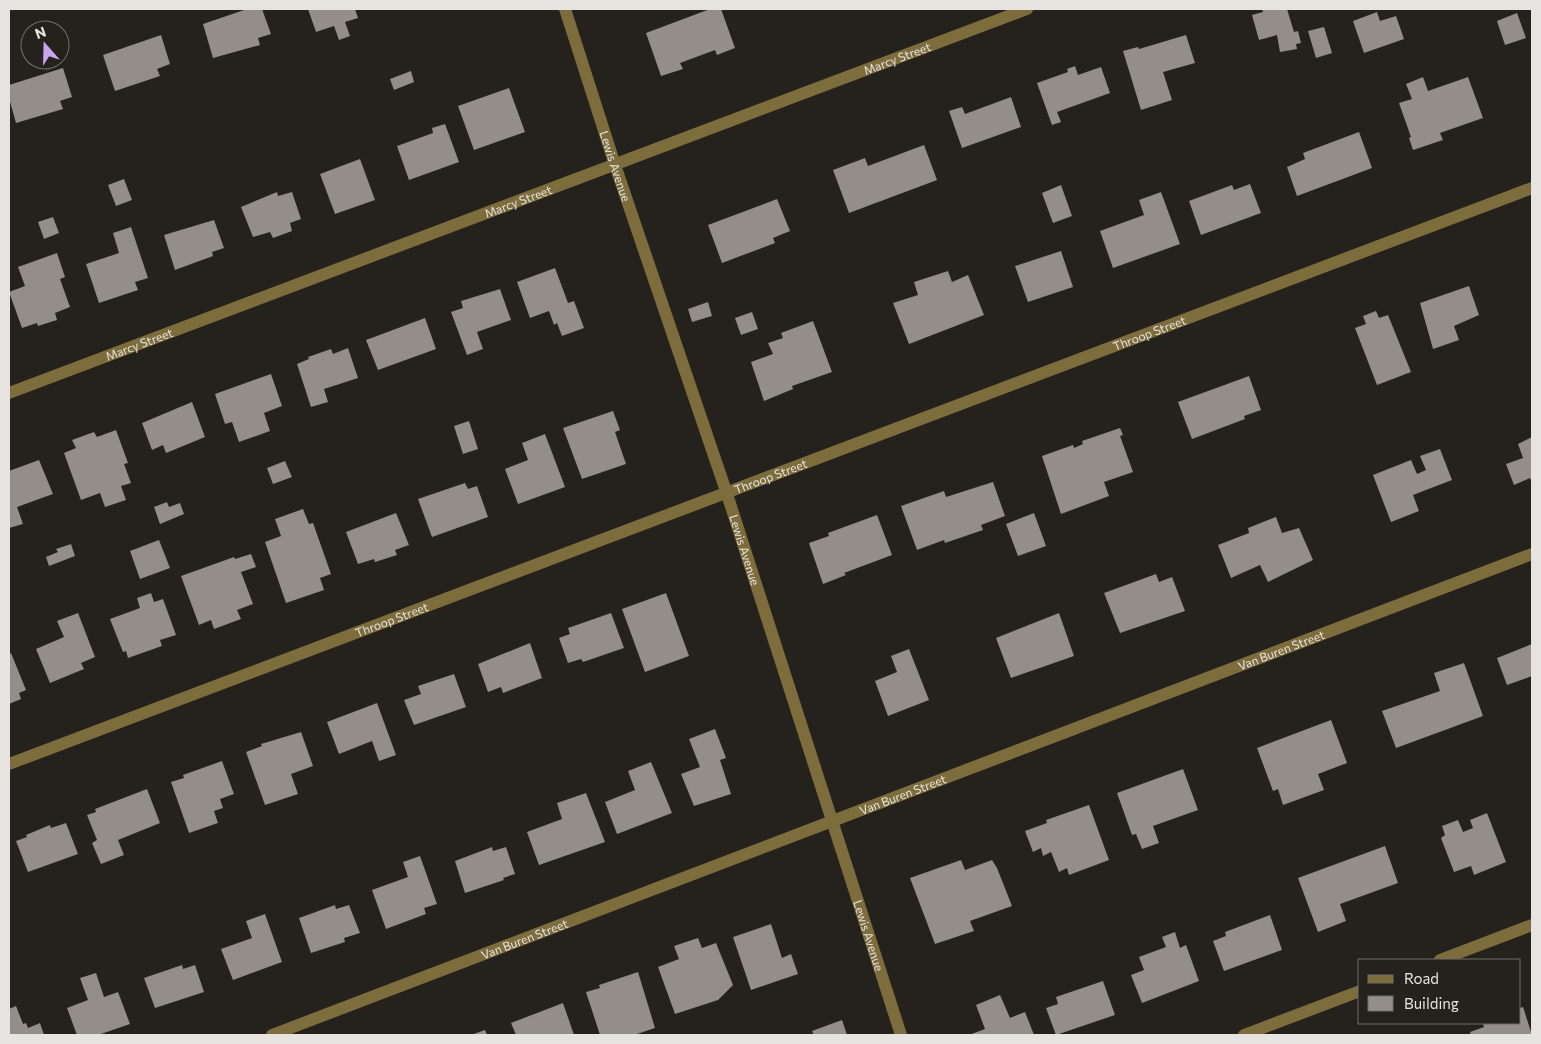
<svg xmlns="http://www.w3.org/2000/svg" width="1541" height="1044" font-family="Commissioner,sans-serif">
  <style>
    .building { fill: #948e8b }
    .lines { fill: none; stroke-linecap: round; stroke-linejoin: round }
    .minor { stroke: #7d6d3c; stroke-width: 12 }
    .labels { text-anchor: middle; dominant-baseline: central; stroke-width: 5; stroke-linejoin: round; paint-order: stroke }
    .street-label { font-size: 12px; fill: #e6e3e0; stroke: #25211d }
  </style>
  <rect width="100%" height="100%" fill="#25211d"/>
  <g class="building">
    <path d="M247,9H262L271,34L258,38L260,45L213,58L203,24Z"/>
    <path d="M308,9H355L358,18L345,22L350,36L339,40L334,26L316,32Z"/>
    <path d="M710,9H721L735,48L717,55L715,50L680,63L683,69L661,76L646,33Z"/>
    <path d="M1262,9H1287L1294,32L1298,31L1301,43L1296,44L1297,49L1280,52L1277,35L1259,40L1252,15L1263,12Z"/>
    <path d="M1377,12L1380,21L1396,16L1404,39L1364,53L1353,21Z"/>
    <path d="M1517,13L1526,38L1505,45L1497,21Z"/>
    <path d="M1324,27L1332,53L1316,58L1308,31Z"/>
    <path d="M161,35L170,64L157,69L160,76L115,91L103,55Z"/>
    <path d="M1186,35L1195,63L1163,72L1172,100L1141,110L1123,51L1138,47L1139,49Z"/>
    <path d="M1075,66L1078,75L1101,67L1110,93L1057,112L1061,122L1052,125L1037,83L1068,72L1067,69Z"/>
    <path d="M63,68L72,97L60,101L63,109L16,123L9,98V85Z"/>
    <path d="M411,71L414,82L394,90L390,79Z"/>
    <path d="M1423,77L1428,91L1468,77L1483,118L1440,133L1443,140L1413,150L1409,138L1411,137L1399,103L1412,99L1406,84Z"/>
    <path d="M509,88L525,132L474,150L458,106Z"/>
    <path d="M1011,97L1021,127L962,148L949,111L962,107L965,114Z"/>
    <path d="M445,124L459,162L409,180L397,146L433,133L432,128Z"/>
    <path d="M1359,132L1372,168L1297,196L1287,167L1305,159L1303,153Z"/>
    <path d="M924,145L937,180L849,213L833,170L865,158L868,166Z"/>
    <path d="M360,159L375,200L335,214L320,174Z"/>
    <path d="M124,179L132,200L116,206L108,185Z"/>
    <path d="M1250,184L1261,213L1201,235L1189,201L1232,185L1234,190Z"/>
    <path d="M1061,185L1072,216L1053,223L1042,193Z"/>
    <path d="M277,192L278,196L292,192L301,219L290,223L292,231L273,238L270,232L253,237L241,207Z"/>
    <path d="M1161,192L1180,244L1113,268L1100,231L1144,215L1139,200Z"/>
    <path d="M777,199L790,231L773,238L775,243L722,263L708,225Z"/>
    <path d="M53,217L59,233L44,239L38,222Z"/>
    <path d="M214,220L224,248L212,252L213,256L175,270L164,235Z"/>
    <path d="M131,227L148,278L135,282L138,290L99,303L86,264L119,253L113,233Z"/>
    <path d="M1061,251L1073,287L1028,302L1015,266Z"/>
    <path d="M57,253L65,277L60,279L70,307L55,313L57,320L38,326L37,323L22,328L9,292L25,286L18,267Z"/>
    <path d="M555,268L568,303L574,301L584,328L562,336L557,323L554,325L549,311L530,318L517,282Z"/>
    <path d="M948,271L952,282L968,275L984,315L909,344L893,303L918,295L914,282Z"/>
    <path d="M1469,286L1479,315L1454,326L1459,340L1433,349L1420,303Z"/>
    <path d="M500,289L511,320L477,332L483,349L467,355L451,312L463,308L461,301Z"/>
    <path d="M708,302L712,316L692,322L688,309Z"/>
    <path d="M1376,311L1379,318L1388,315L1411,372L1377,385L1355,328L1366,324L1363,316Z"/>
    <path d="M752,312L758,329L741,335L735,318Z"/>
    <path d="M425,318L436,349L378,370L366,340Z"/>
    <path d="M813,321L832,372L792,386L793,389L764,401L751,362L773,354L768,343L783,338L781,333Z"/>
    <path d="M348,348L358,378L324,389L328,402L311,407L297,364L309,359L308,357L331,349L333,354Z"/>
    <path d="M271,374L282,406L264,413L270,431L239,442L232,422L225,424L215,394Z"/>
    <path d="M1249,376L1261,410L1244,416L1245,419L1192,439L1178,402Z"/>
    <path d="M192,402L205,437L166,453L163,445L152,450L142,423Z"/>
    <path d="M613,411L620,430L615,432L626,464L582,479L563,428Z"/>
    <path d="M469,421L478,449L463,454L454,426Z"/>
    <path d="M1120,428L1123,435L1120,436L1133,472L1104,482L1109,496L1061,514L1042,456L1073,445L1074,448L1083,444L1082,441Z"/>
    <path d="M116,430L128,463L124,464L131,483L121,486L126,500L105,507L100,493L81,500L64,453L76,448L72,440L94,432L97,437Z"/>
    <path d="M545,434L565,487L518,504L505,469L528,460L522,443Z"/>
    <path d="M1532,437V483L1530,478L1514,485L1506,464L1523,458L1518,444Z"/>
    <path d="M1440,449L1452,480L1413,495L1419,511L1391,522L1373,475L1411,460L1417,474L1426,470L1420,456Z"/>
    <path d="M39,460L53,494L17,507L23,524L9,528V471Z"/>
    <path d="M285,461L292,477L273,484L267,468Z"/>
    <path d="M993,482L1005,516L981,525L983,530L945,543L944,540L917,550L901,506L944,491L946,497Z"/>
    <path d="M465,483L468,489L477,486L488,517L432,537L418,499Z"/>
    <path d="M167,502L169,507L180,503L184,514L160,524L154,507Z"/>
    <path d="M303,509L309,524L313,523L331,574L320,578L324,590L286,603L265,542L281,536L275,519Z"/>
    <path d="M396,513L409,545L395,550L397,555L375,562L374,559L358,564L346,532Z"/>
    <path d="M1034,513L1046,546L1018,556L1006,524Z"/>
    <path d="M877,515L892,555L844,573L846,575L823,584L809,543L829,536L828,533Z"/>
    <path d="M1276,517L1282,533L1299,528L1313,560L1268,582L1260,565L1231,578L1218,545L1249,533L1248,528Z"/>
    <path d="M159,540L170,568L140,579L130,551Z"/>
    <path d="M71,544L75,556L49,566L46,557L58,552L56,549Z"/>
    <path d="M251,554L256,567L241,572L253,604L237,610L241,619L214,629L211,620L199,625L181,576L234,557L235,559Z"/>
    <path d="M1156,574L1159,582L1172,577L1185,611L1120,633L1104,593Z"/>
    <path d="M151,593L154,602L163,599L176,635L160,640L162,646L128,658L126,651L123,652L110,619L140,608L137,598Z"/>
    <path d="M666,593L689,656L645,672L622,609Z"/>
    <path d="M78,613L95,657L81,663L84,669L50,683L36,649L64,637L57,621Z"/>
    <path d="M611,613L624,648L583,662L581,659L568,663L559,638L570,634L568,628Z"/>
    <path d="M1059,613L1074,656L1011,678L996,638Z"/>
    <path d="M530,643L542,678L503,693L501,687L488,692L478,664Z"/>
    <path d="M1532,644V676L1507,685L1497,658Z"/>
    <path d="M909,649L929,700L888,716L875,681L897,672L891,656Z"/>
    <path d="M11,653L26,690L19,693L21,699L9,704V654Z"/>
    <path d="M1464,663L1483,716L1396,748L1382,711L1440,691L1434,673Z"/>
    <path d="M454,674L466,707L414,725L404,700L421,694L418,686Z"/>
    <path d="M377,703L396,755L379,761L372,741L339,754L327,722Z"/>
    <path d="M1331,720L1347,763L1318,774L1324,790L1283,805L1278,789L1273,791L1257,748Z"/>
    <path d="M715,729L726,758L720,760L731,794L694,806L681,774L700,767L689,739Z"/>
    <path d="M301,732L313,766L291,774L298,794L265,805L246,752L262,746L261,744Z"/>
    <path d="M222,761L234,794L220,799L223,808L214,811L218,823L189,833L171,782L184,778L183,775Z"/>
    <path d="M651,762L672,813L617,834L605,802L635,790L628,771Z"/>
    <path d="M1183,769L1198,810L1153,826L1159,843L1142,849L1136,834L1132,835L1117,793Z"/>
    <path d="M147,789L160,823L118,840L124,855L101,864L92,843L97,840L87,815L96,812L95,809Z"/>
    <path d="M586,793L605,842L539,865L527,832L562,819L557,803Z"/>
    <path d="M1089,805L1109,860L1069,875L1067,868L1059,872L1051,852L1043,856L1041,848L1033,852L1025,831L1047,823L1046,820Z"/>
    <path d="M1487,813L1506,862L1474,875L1471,866L1454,872L1441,838L1445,835L1442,826L1458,820L1463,832L1473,828L1470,820Z"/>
    <path d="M66,823L78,854L28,872L16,841L27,837L26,835L50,825L51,828Z"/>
    <path d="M1385,846L1398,883L1340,904L1346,921L1318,932L1298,878Z"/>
    <path d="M492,847L493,851L506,847L515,874L503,878L504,880L465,893L455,861Z"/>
    <path d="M420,856L437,904L424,908L426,914L386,929L372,890L408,877L403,862Z"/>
    <path d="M961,860L965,870L992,860L997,868L1012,906L970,921L974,931L935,944L910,878Z"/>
    <path d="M335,905L336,909L349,905L360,933L344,938L345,942L311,953L299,918Z"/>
    <path d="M265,914L282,962L233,980L221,949L252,938L246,921Z"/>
    <path d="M1270,915L1282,950L1224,971L1213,941L1226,936L1225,932Z"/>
    <path d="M771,924L782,958L791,954L798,974L751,990L733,937Z"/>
    <path d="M1175,932L1180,948L1186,945L1199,981L1142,1003L1131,975L1144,970L1139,957L1166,947L1162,937Z"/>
    <path d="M698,938L702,948L716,943L733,985L718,1000L675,1014L658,967L679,959L674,946Z"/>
    <path d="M182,965L183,969L195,965L204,992L155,1008L144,978Z"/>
    <path d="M638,972L655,1028L634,1035H600L586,992L600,988L599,985Z"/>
    <path d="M96,973L104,997L118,992L130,1024L98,1035H77L67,1008L88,1000L80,978Z"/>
    <path d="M1103,981L1115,1015L1056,1035L1046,1008L1058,1004L1056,997Z"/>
    <path d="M1000,995L1010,1018L1025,1012L1034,1035H969L985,1029L976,1005Z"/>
    <path d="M563,1003L574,1035H516L511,1023Z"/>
    <path d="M16,1006L23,1024L26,1023L28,1028L40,1023L44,1035H9V1009Z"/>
    <path d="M1523,1007L1532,1035H1471L1470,1032L1484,1027L1483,1023H1520V1008Z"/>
    <path d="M842,1020L847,1035H814L812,1031Z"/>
    <path d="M485,1030L487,1035H471Z"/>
  </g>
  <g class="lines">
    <g class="minor">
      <path id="s1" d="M565,9L615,165L727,494L901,1035"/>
      <path id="s2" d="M9,393L1027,9"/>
      <path id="s3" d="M9,764L1532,188"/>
      <path d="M1440,960L1532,925"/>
      <path id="s4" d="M272,1035L1532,554"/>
      <path d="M1244,1035L1360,991"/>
    </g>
  </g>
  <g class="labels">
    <g class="street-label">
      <text stroke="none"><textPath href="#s2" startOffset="949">Marcy Street</textPath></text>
      <text stroke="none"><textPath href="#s1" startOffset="165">Lewis Avenue</textPath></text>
      <text stroke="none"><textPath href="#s2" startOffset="544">Marcy Street</textPath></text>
      <text stroke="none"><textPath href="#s3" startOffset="1219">Throop Street</textPath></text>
      <text stroke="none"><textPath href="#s2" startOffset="139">Marcy Street</textPath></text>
      <text stroke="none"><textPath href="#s3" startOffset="814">Throop Street</textPath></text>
      <text stroke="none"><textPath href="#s1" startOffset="570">Lewis Avenue</textPath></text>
      <text stroke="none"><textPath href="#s3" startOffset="409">Throop Street</textPath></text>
      <text stroke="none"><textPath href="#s4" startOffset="1080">Van Buren Street</textPath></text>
      <text stroke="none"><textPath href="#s4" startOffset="675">Van Buren Street</textPath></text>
      <text stroke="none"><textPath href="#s1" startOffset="975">Lewis Avenue</textPath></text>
      <text stroke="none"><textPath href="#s4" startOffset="270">Van Buren Street</textPath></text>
    </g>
  </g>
  <rect width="1541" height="1044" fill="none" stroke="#e6e3e0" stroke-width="20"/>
  <rect x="1358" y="959" width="162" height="65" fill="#25211d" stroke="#726f6b"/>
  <rect x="1368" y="975" width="25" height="8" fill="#7d6d3c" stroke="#726f6b"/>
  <text x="1404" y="984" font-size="15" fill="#e6e3e0">Road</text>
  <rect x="1368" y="996" width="25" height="15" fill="#948e8b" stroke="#726f6b"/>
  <text x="1404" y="1009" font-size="15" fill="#e6e3e0">Building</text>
  <g transform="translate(45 45) rotate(340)"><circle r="24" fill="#25211d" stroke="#726f6b"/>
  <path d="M0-4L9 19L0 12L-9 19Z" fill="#c8a5ee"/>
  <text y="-8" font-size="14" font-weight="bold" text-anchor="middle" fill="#e6e3e0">N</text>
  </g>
</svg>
